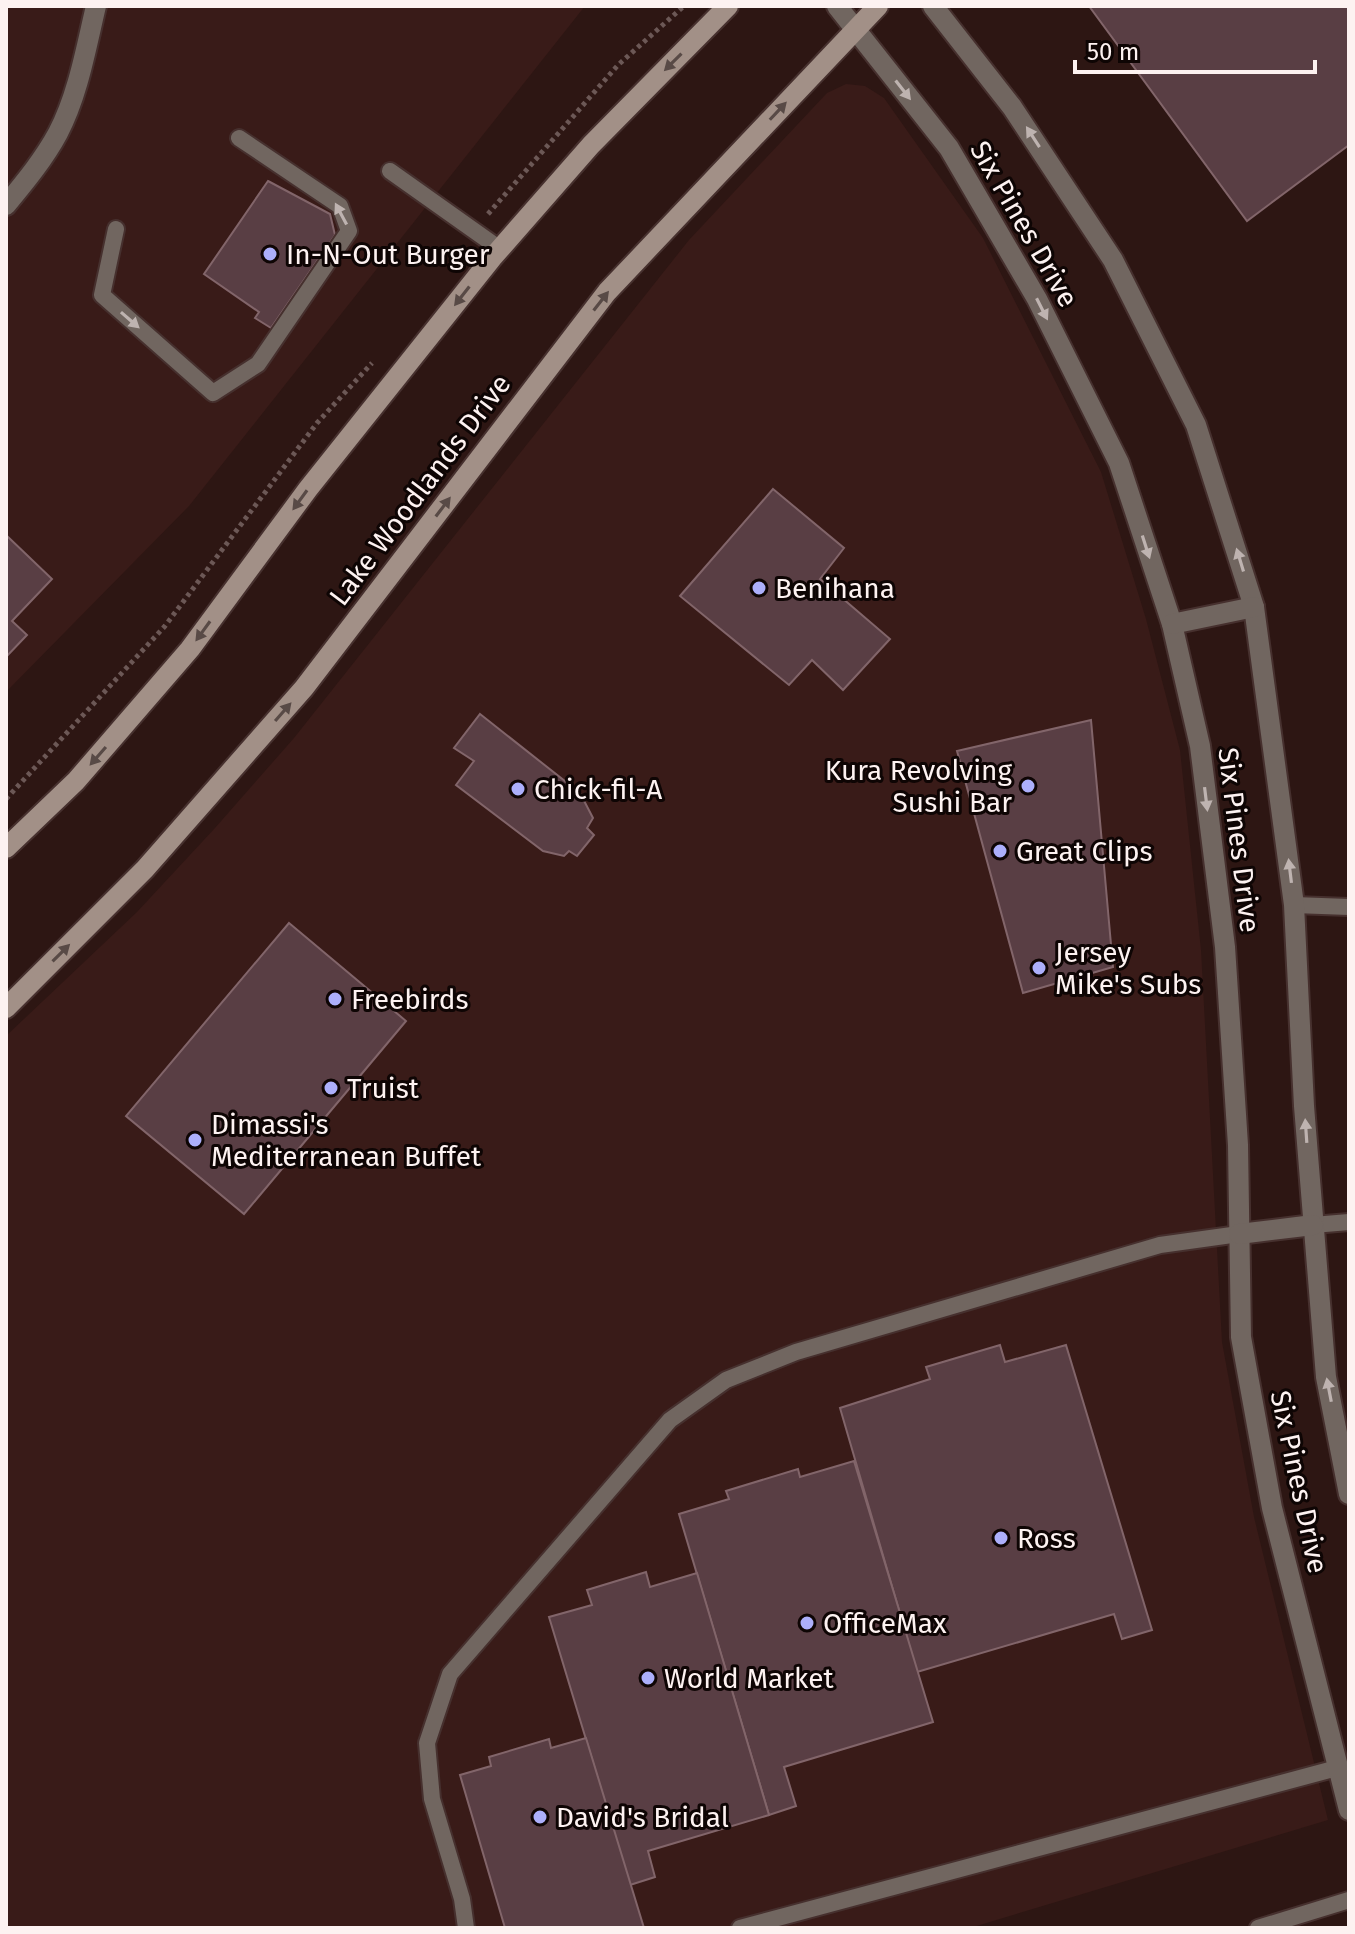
<svg xmlns="http://www.w3.org/2000/svg" width="1355" height="1934" font-family="'Fira Sans',sans-serif">
  <style>
    .built { fill: #391b18 }
    .building { fill: #593e44; stroke: #82656a; stroke-width: 2 }
    .lines { fill: none; stroke-linecap: round; stroke-linejoin: round }
    .service-casing { stroke: #46302e; stroke-width: 20 }
    .tertiary-casing { stroke: #46302e; stroke-width: 24 }
    .secondary-casing { stroke: #46302e; stroke-width: 24 }
    .path { stroke: #6c5856; stroke-width: 5; stroke-dasharray: 4 4; stroke-linecap: butt }
    .service { stroke: #716660; stroke-width: 16 }
    .tertiary { stroke: #716660; stroke-width: 20 }
    .secondary { stroke: #a29087; stroke-width: 20 }
    .oneway { fill: #584a46 }
    .oneway2 { fill: #beb3b0 }
    .poi-dot { fill: #acaffb; stroke: #0e0504; stroke-width: 3 }
    .labels { text-anchor: middle; dominant-baseline: central; stroke-width: 6; stroke-linejoin: round; paint-order: stroke }
    .street-label { font-size: 28px; fill: #fdf2f1; stroke: #0e0504 }
    .poi-label { font-size: 28px; fill: #fdf2f1; stroke: #0e0504; text-anchor: start }
  </style>
  <rect width="100%" height="100%" fill="#2d1613"/>
  <g class="built">
    <path d="M6,6H585L189,506L6,692Z"/>
    <path d="M846,84L865,86L884,98L983,238L1101,472L1146,619L1180,750L1201,950L1222,1342L1254,1517L1328,1820L970,1928H6V1036L137,912L215,828L294,738L689,240L827,93Z"/>
  </g>
  <g class="building">
    <path d="M1089,6H1349V145L1247,221Z"/>
    <path d="M268,181L330,214L335,235L271,328L255,318L259,312L204,274Z"/>
    <path d="M773,489L844,548L820,579L890,639L843,690L812,660L789,685L680,596Z"/>
    <path d="M6,535L52,579L12,621L27,635L6,657Z"/>
    <path d="M480,714L580,793L593,818L587,828L594,835L577,856L569,851L564,856L543,851L456,785L474,761L454,748Z"/>
    <path d="M1091,720L1113,967L1023,993L957,751Z"/>
    <path d="M289,923L406,1021L244,1214L126,1116Z"/>
    <path d="M1000,1345L1005,1362L1066,1345L1152,1630L1122,1639L1114,1614L917,1672L840,1408L930,1379L926,1367Z"/>
    <path d="M854,1461L933,1722L784,1767L796,1806L769,1815L679,1514L729,1499L726,1491L798,1469L800,1477Z"/>
    <path d="M646,1572L650,1587L697,1573L769,1815L648,1851L655,1877L630,1885L549,1617L592,1605L587,1590Z"/>
    <path d="M586,1738L644,1928H505L460,1775L491,1766L489,1757L549,1739L551,1748Z"/>
  </g>
  <g class="lines">
    <g class="service-casing">
      <g id="service">
        <path d="M390,171L500,249"/>
        <path d="M116,229L102,295L213,393L258,364L349,231L340,206L239,138"/>
        <path d="M1294,905L1349,907"/>
        <path d="M1313,1225L1349,1222"/>
        <path d="M466,1928L462,1899L432,1799L427,1743L450,1674L670,1420L726,1380L796,1352L1160,1245L1239,1234"/>
        <path d="M740,1928L1337,1768"/>
        <path d="M1258,1928L1349,1900"/>
      </g>
    </g>
    <g class="tertiary-casing">
      <g id="tertiary">
        <path d="M837,6L949,148L1037,299L1119,463L1172,624L1200,746L1225,947L1238,1145L1241,1337L1272,1508L1349,1810"/>
        <path d="M933,6L1012,107L1113,260L1196,425L1254,607L1294,905L1304,1106L1326,1377L1349,1494"/>
        <path d="M6,205C25,182 44,159 58,133C78,95 86,48 96,6"/>
        <path d="M1172,624L1254,607"/>
        <path d="M1239,1234L1313,1225"/>
      </g>
    </g>
    <g class="secondary-casing">
      <g id="secondary">
        <path d="M6,848L76,781L190,649L308,489L492,258L591,145L728,6"/>
        <path d="M6,1008L145,869L304,688L607,292L878,6"/>
      </g>
    </g>
    <g class="path">
      <path d="M488,214L618,65L684,6"/>
      <path d="M6,799L165,626L317,423L372,363"/>
    </g>
    <use href="#service" class="service"/>
    <use href="#tertiary" class="tertiary"/>
    <use href="#secondary" class="secondary"/>
  </g>
  <defs><path id="oneway-solid" d="M-6-.8H1V-3.2L6.5 0L1 3.2V.8H-6Z" transform="scale(2)"/></defs>
  <g class="oneway">
    <use href="#oneway-solid" transform="translate(673 62) rotate(135)"/>
    <use href="#oneway-solid" transform="translate(778 111) rotate(-47)"/>
    <use href="#oneway-solid" transform="translate(462 296) rotate(128)"/>
    <use href="#oneway-solid" transform="translate(601 301) rotate(-52)"/>
    <use href="#oneway-solid" transform="translate(300 500) rotate(126)"/>
    <use href="#oneway-solid" transform="translate(443 507) rotate(-53)"/>
    <use href="#oneway-solid" transform="translate(203 631) rotate(126)"/>
    <use href="#oneway-solid" transform="translate(283 712) rotate(-49)"/>
    <use href="#oneway-solid" transform="translate(98 756) rotate(131)"/>
    <use href="#oneway-solid" transform="translate(61 953) rotate(-45)"/>
  </g>
  <g class="oneway2">
    <use href="#oneway-solid" transform="translate(903 90) rotate(52)"/>
    <use href="#oneway-solid" transform="translate(1033 137) rotate(-123)"/>
    <use href="#oneway-solid" transform="translate(341 214) rotate(-118)"/>
    <use href="#oneway-solid" transform="translate(1042 309) rotate(63)"/>
    <use href="#oneway-solid" transform="translate(130 320) rotate(41)"/>
    <use href="#oneway-solid" transform="translate(1146 547) rotate(72)"/>
    <use href="#oneway-solid" transform="translate(1240 560) rotate(-107)"/>
    <use href="#oneway-solid" transform="translate(1206 799) rotate(83)"/>
    <use href="#oneway-solid" transform="translate(1290 871) rotate(-97)"/>
    <use href="#oneway-solid" transform="translate(1306 1131) rotate(-94)"/>
    <use href="#oneway-solid" transform="translate(1329 1390) rotate(-101)"/>
  </g>
  <g class="poi-dot">
    <circle cx="270" cy="254" r="8"/>
    <circle cx="759" cy="588" r="8"/>
    <circle cx="1028" cy="786" r="8"/>
    <circle cx="518" cy="789" r="8"/>
    <circle cx="1000" cy="851" r="8"/>
    <circle cx="1039" cy="968" r="8"/>
    <circle cx="335" cy="999" r="8"/>
    <circle cx="331" cy="1088" r="8"/>
    <circle cx="195" cy="1140" r="8"/>
    <circle cx="1001" cy="1538" r="8"/>
    <circle cx="807" cy="1623" r="8"/>
    <circle cx="648" cy="1678" r="8"/>
    <circle cx="540" cy="1817" r="8"/>
  </g>
  <g class="labels">
    <g class="street-label">
      <text transform="translate(1024 224) rotate(60)">Six Pines Drive</text>
      <text transform="translate(420 490) rotate(-53)">Lake Woodlands Drive</text>
      <text transform="translate(1239 840) rotate(83)">Six Pines Drive</text>
      <text transform="translate(1299 1482) rotate(78)">Six Pines Drive</text>
    </g>
    <g class="poi-label">
      <text x="286" y="254">In-N-Out Burger</text>
      <text x="775" y="588">Benihana</text>
      <text x="1012" y="770" text-anchor="end">Kura Revolving<tspan x="1012" dy="32">Sushi Bar</tspan></text>
      <text x="534" y="789">Chick-fil-A</text>
      <text x="1016" y="851">Great Clips</text>
      <text x="1055" y="952">Jersey<tspan x="1055" dy="32">Mike's Subs</tspan></text>
      <text x="351" y="999">Freebirds</text>
      <text x="347" y="1088">Truist</text>
      <text x="211" y="1124">Dimassi's<tspan x="211" dy="32">Mediterranean Buffet</tspan></text>
      <text x="1017" y="1538">Ross</text>
      <text x="823" y="1623">OfficeMax</text>
      <text x="664" y="1678">World Market</text>
      <text x="556" y="1817">David's Bridal</text>
    </g>
  </g>
  <rect width="1355" height="1934" fill="none" stroke="#fdf2f1" stroke-width="16"/>
  <path d="M1075 60v12h240v-12" fill="none" stroke="#fdf2f1" stroke-width="4"/>
  <text x="1087" y="60" font-size="24" fill="#fdf2f1" stroke="#0e0504" stroke-width="6" paint-order="stroke">50 m</text>
</svg>
